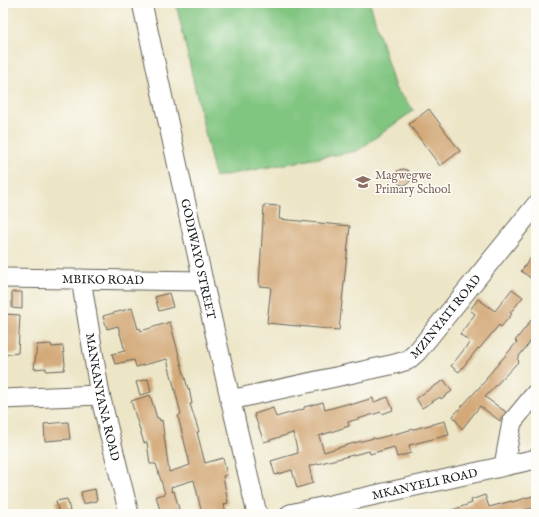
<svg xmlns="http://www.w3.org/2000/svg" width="539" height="517" font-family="'IM FELL English',serif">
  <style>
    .green { fill: #80c580; stroke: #4e704e }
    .building { fill: #d3a978 }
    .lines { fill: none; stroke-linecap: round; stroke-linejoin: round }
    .minor-casing { stroke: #656258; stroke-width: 21 }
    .minor { stroke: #fff; stroke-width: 19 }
    .labels { text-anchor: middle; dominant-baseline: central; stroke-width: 3; stroke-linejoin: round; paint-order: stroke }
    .education-label { font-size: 12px; fill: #785e54; stroke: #fdfcf7; text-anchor: start }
    .street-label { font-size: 12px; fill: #1c1c1c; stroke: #fdfcf7 }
  </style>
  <rect width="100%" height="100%" fill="#fdfcf7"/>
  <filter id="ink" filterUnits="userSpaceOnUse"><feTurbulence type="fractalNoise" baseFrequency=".025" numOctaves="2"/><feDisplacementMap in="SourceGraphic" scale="8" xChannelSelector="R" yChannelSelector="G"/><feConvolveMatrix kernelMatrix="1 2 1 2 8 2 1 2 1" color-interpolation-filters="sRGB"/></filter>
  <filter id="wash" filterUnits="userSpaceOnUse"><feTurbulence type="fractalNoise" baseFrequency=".012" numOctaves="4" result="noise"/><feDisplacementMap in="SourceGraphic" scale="16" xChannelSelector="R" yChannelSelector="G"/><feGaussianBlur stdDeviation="0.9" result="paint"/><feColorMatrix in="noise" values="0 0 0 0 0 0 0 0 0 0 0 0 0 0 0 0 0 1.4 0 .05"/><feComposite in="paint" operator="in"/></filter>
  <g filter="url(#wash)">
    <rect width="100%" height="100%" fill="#ece5c6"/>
    <path class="green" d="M176,3H370L395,88L414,110L357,151L215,177Z"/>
    <g id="blocks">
      <g class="building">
        <path d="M429,109L460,151L440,166L409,124Z"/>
        <circle cx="403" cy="177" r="8"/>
        <path d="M264,205L280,206L279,219L350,226L339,330L267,323L271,287L259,286Z"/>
        <path d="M536,251V282L521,271Z"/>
        <path d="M512,289L523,297L510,313L512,314L501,327L499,325L479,349L478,348L459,372L451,366L470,342L460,334L475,314L470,310L478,299L495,311Z"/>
        <path d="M12,292H22V309L12,308Z"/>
        <path d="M169,293L173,307L159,311L155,297Z"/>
        <path d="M132,308L138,329L140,328L141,331L170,322L188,389L189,388L192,404H190L199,432H197L205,463L223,458L227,475L223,476L228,503L224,504L226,514H202L194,480L171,487L172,492L174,491L179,509L161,514L156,496L165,494L156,464H150L147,442L144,443L131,401L150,395L157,418H159L160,421L162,420L169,472L190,465L178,416L181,414L167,359L136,367L134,360L115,364L112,354L125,351L118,326L107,329L103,316Z"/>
        <path d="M4,314L20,315L18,353L3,355Z"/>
        <path d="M536,314V334L517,359L519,361L485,397L506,412L501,419L500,421L480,406L462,429L453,416L487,379L486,378L517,342L515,341Z"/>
        <path d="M51,344L52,347L63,346L65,364L64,370L46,371V368L34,369L37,345Z"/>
        <path d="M148,379L151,392L140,395L136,382Z"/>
        <path d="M444,380L452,391L441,399L440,397L422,408L416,398Z"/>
        <path d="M388,397L393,410L382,414L381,412L348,422L349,426L319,436L324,452L354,443L374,438L375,439L445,421L449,435L409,445L411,453L397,457L394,447L370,454L369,451L309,466L313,483L297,488L292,470L275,475L271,461L298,453L293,433L264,442L254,414L273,408L276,417L304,409V407L323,402L325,410L350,403V405L373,398L374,402Z"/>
        <path d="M68,422L70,439L45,441L44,424Z"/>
        <path d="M95,489L97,501L83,504L81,492Z"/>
        <path d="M485,495L489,507L512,501V502L536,495V507L505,514H445L444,513L472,503L471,500Z"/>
        <path d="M67,499L70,511L59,514L56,501Z"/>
      </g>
    </g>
  </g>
  <g filter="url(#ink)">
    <use href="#blocks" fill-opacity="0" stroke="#656258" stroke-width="1"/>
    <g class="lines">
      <g class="minor-casing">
        <g id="minor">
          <path id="s1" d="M142,3L203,281L257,514"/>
          <path id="s2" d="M3,278L203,281"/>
          <path id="s3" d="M81,279L100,395L129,514"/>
          <path d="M3,399L100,395"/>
          <path id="s4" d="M230,400L395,364L408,360L417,352L536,205"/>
          <path d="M504,465L512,422L536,393"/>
          <path id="s5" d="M290,514L536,459"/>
        </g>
      </g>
      <use href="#minor" class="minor"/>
    </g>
  </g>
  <defs>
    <g id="school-bare" transform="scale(1.2)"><path d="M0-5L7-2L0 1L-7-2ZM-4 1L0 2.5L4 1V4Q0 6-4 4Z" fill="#8d6e63" stroke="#fdfcf7" stroke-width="2.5" paint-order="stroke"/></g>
  </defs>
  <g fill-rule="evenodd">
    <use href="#school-bare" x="363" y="182"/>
  </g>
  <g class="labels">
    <g class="education-label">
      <text x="375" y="175">Magwegwe<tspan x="375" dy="14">Primary School</tspan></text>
    </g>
    <g class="street-label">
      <text stroke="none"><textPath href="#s1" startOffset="262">GODIWAYO STREET</textPath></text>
      <text stroke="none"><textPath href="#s2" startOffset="100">MBIKO ROAD</textPath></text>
      <text stroke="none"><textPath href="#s4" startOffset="240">MZINYATI ROAD</textPath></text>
      <text stroke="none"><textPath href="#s3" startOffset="120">MANKANYANA ROAD</textPath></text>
      <text stroke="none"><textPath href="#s5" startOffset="138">MKANYELI ROAD</textPath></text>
    </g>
  </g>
  <rect width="539" height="517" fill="none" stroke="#fdfcf7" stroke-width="16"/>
</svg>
